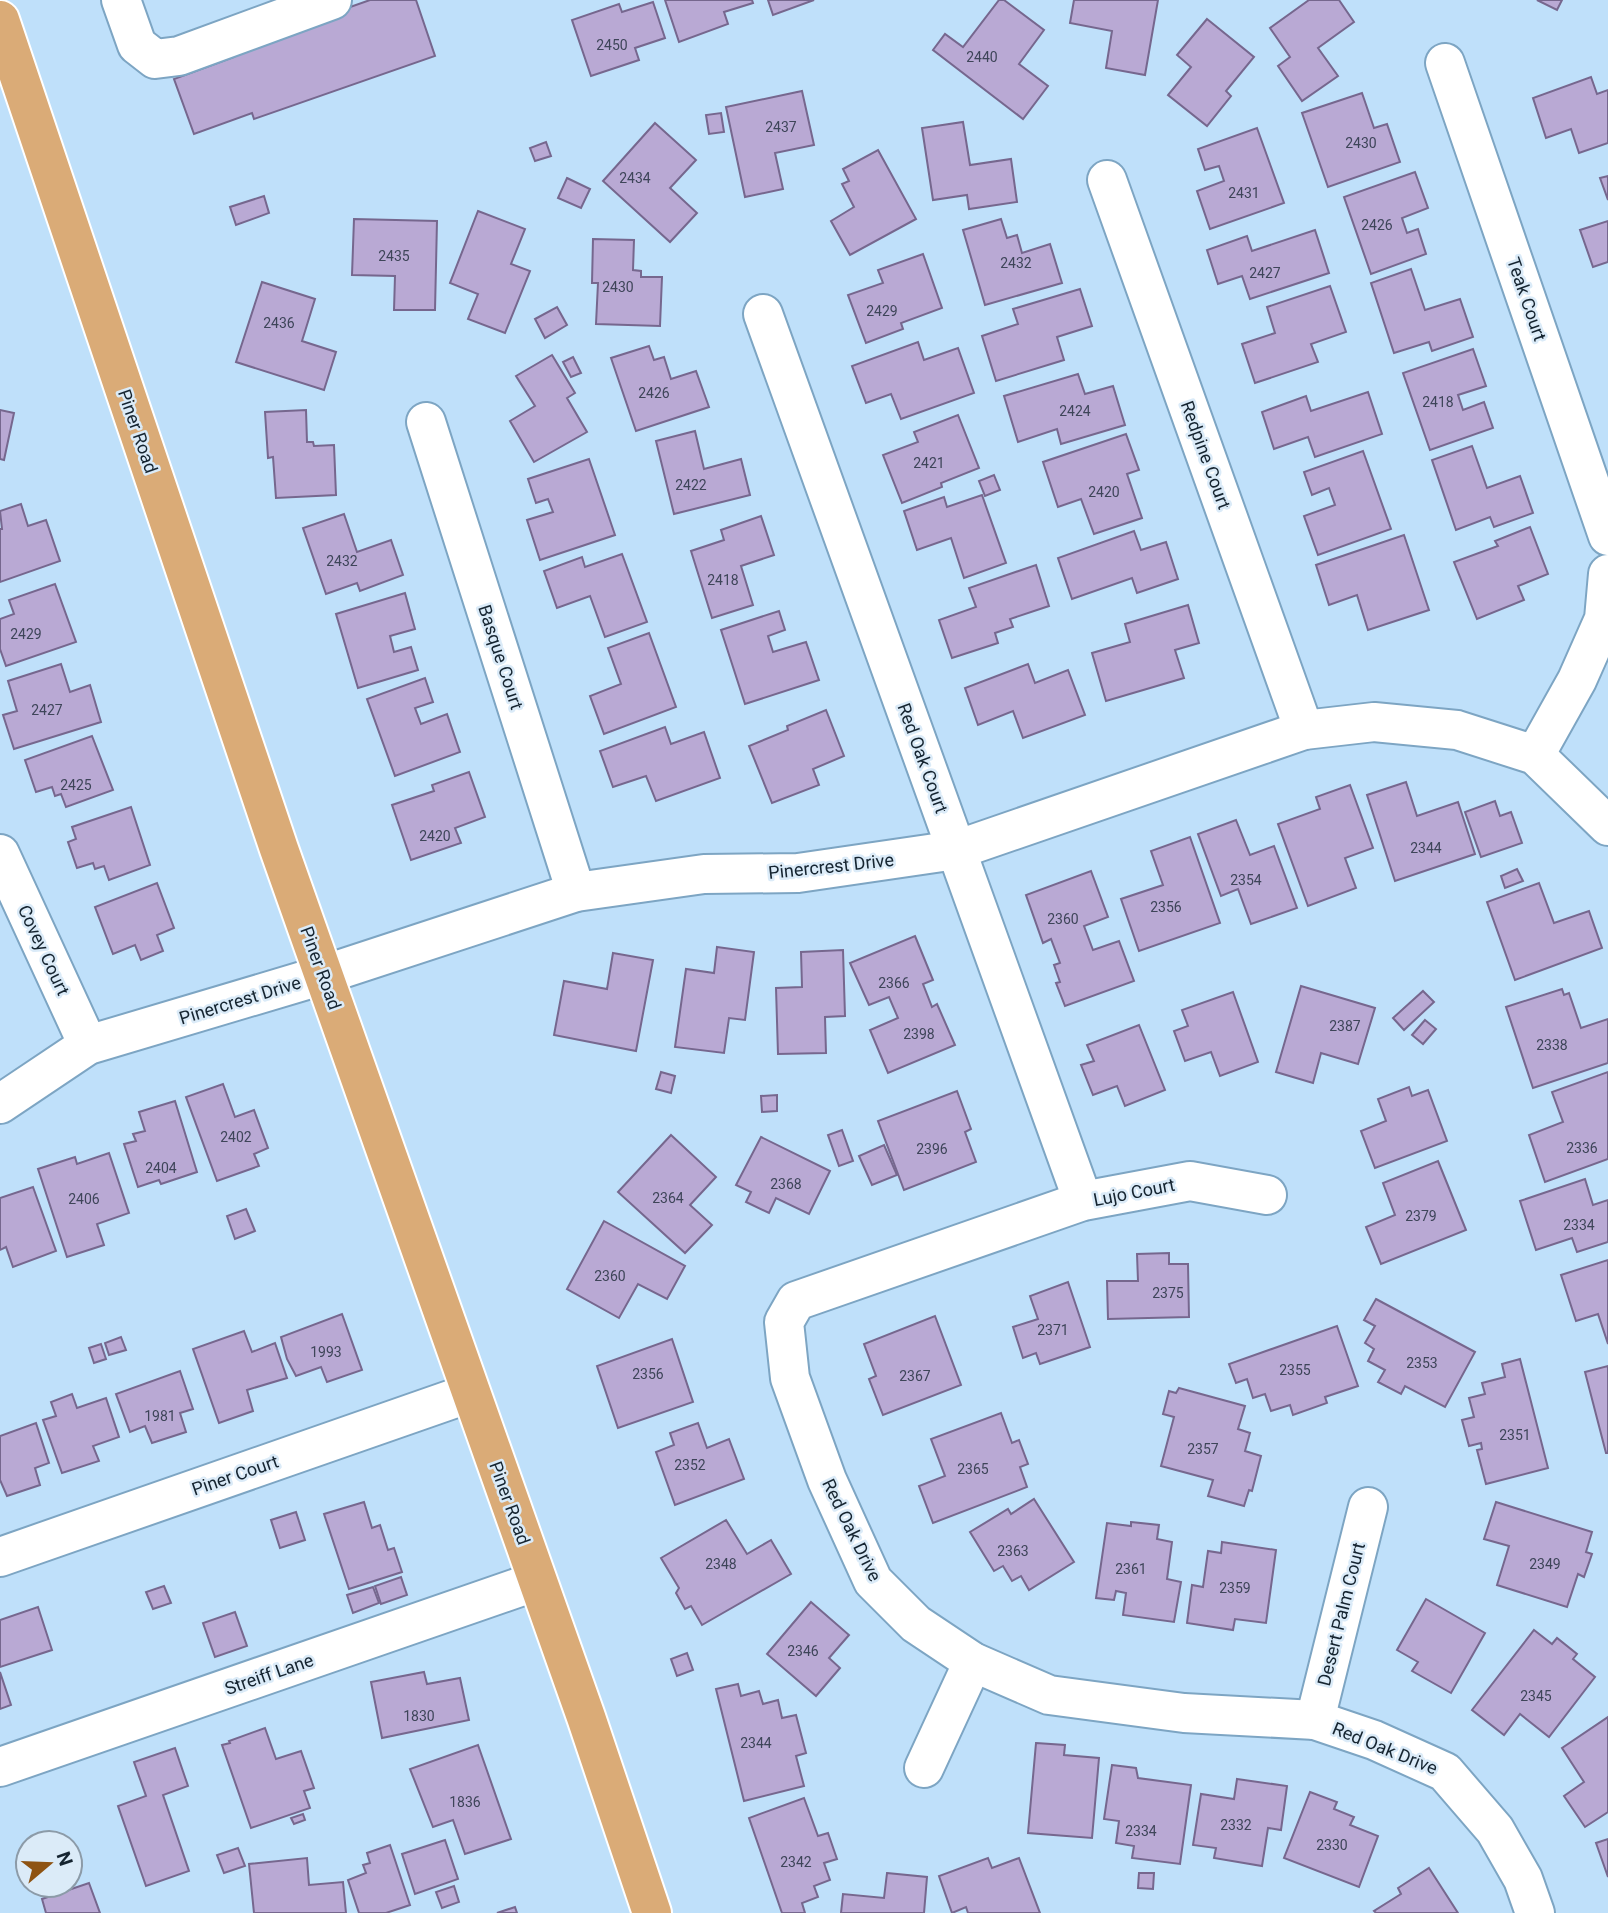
<svg xmlns="http://www.w3.org/2000/svg" width="1608" height="1913" font-family="Roboto,sans-serif">
  <style>
    .building { fill: #b9a9d4; stroke: #76678e; stroke-width: 2 }
    .lines { fill: none; stroke-linecap: round; stroke-linejoin: round }
    .minor-casing { stroke: #7da5c3; stroke-width: 42 }
    .major-casing { stroke: #fff; stroke-width: 42 }
    .minor { stroke: #fff; stroke-width: 38 }
    .major { stroke: #daab77; stroke-width: 38 }
    .labels { text-anchor: middle; dominant-baseline: central; stroke-width: 5; stroke-linejoin: round; paint-order: stroke }
    .number-label { font-size: 14px; fill: #3e4559 }
    .street-label { font-size: 18px; fill: #152430; stroke: #dbebf8 }
  </style>
  <rect width="100%" height="100%" fill="#bfe0fa"/>
  <g class="building">
    <path d="M370,0H416L435,56L254,119L252,113L194,134L174,79L234,57L231,49Z"/>
    <path d="M665,0H752L753,3L724,12L728,24L679,42Z"/>
    <path d="M768,0H814L773,15Z"/>
    <path d="M999,0H1004L1044,30L1019,64L1048,86L1023,119L933,50L945,34L963,47Z"/>
    <path d="M1074,0H1158L1145,75L1106,68L1112,31L1070,23Z"/>
    <path d="M1309,0H1339L1354,22L1318,48L1338,76L1302,101L1278,66L1290,57L1270,28Z"/>
    <path d="M1537,0H1562L1557,10Z"/>
    <path d="M653,2L665,38L635,48L639,60L591,76L572,20L619,4L622,12Z"/>
    <path d="M1207,19L1254,57L1226,91L1231,96L1207,126L1168,95L1191,67L1177,55Z"/>
    <path d="M1591,77L1597,94L1608,90V143L1579,153L1571,129L1546,138L1533,98Z"/>
    <path d="M802,91L814,145L775,153L783,189L745,197L726,107Z"/>
    <path d="M1362,93L1374,128L1387,124L1400,162L1328,187L1302,113Z"/>
    <path d="M721,113L724,132L709,134L706,115Z"/>
    <path d="M963,122L970,165L1011,159L1017,202L969,209L967,195L933,200L922,128Z"/>
    <path d="M655,123L696,160L670,188L697,213L670,242L603,181Z"/>
    <path d="M1257,128L1284,203L1210,229L1197,191L1224,181L1219,166L1205,170L1198,149Z"/>
    <path d="M546,142L551,156L535,161L530,148Z"/>
    <path d="M878,150L916,219L850,255L831,221L854,207L842,184L849,181L843,169Z"/>
    <path d="M1415,172L1428,208L1402,218L1407,233L1418,229L1426,254L1371,274L1344,197Z"/>
    <path d="M1608,176V200L1600,178Z"/>
    <path d="M567,178L590,189L581,208L558,198Z"/>
    <path d="M264,196L269,213L236,225L230,207Z"/>
    <path d="M478,211L525,229L511,264L530,271L505,333L468,319L478,294L450,283Z"/>
    <path d="M354,219L437,221L435,310H394L395,276L352,275Z"/>
    <path d="M1001,219L1007,238L1017,235L1022,253L1050,244L1062,283L985,305L963,230Z"/>
    <path d="M1608,221V262L1593,267L1580,230Z"/>
    <path d="M1315,230L1329,273L1250,299L1242,276L1218,284L1207,250L1247,236L1252,251Z"/>
    <path d="M593,239L634,240L633,270L641,271V277H662L660,326L596,324L598,283H592Z"/>
    <path d="M923,254L942,308L901,323L903,329L866,343L848,295L883,283L878,270Z"/>
    <path d="M1411,269L1425,310L1460,299L1473,337L1432,351L1429,342L1394,353L1371,283Z"/>
    <path d="M262,282L315,299L302,341L336,352L324,390L236,362Z"/>
    <path d="M1330,286L1346,332L1311,344L1318,362L1255,383L1242,344L1275,333L1267,307Z"/>
    <path d="M1080,289L1092,326L1057,337L1064,360L996,381L982,336L1018,324L1013,309Z"/>
    <path d="M557,307L567,325L545,338L535,319Z"/>
    <path d="M918,342L924,360L958,348L974,393L901,419L891,394L866,403L852,366Z"/>
    <path d="M649,346L654,360L664,357L671,379L696,371L709,407L636,431L611,358Z"/>
    <path d="M1473,349L1486,386L1458,395L1463,410L1484,402L1493,428L1430,450L1403,373Z"/>
    <path d="M552,355L575,393L567,398L587,432L534,462L510,421L535,406L516,376Z"/>
    <path d="M573,357L581,373L571,377L563,362Z"/>
    <path d="M1078,374L1085,394L1113,386L1125,425L1061,444L1057,429L1018,442L1004,396Z"/>
    <path d="M1368,392L1382,434L1315,457L1308,437L1274,449L1262,412L1306,396L1311,411Z"/>
    <path d="M0,410L14,413L4,460L0,459Z"/>
    <path d="M306,410L307,442H313L314,446L334,445L336,495L276,498L273,457L268,458L265,412Z"/>
    <path d="M958,415L979,468L941,483L942,487L902,503L883,455L918,442L914,432Z"/>
    <path d="M695,431L704,469L741,459L750,495L674,514L656,441Z"/>
    <path d="M1126,434L1139,470L1127,474L1142,518L1094,534L1081,499L1058,507L1043,462Z"/>
    <path d="M1472,446L1487,488L1520,476L1533,513L1494,527L1490,517L1456,530L1432,460Z"/>
    <path d="M1363,451L1391,529L1318,555L1304,516L1335,505L1329,488L1312,495L1304,472Z"/>
    <path d="M589,459L615,535L540,560L527,520L553,512L548,499L536,503L528,479Z"/>
    <path d="M994,475L1000,490L985,496L979,481Z"/>
    <path d="M982,495L1006,563L964,578L951,538L917,550L904,511L944,497L947,507Z"/>
    <path d="M21,504L28,526L46,520L60,561L0,582V529H2L0,511Z"/>
    <path d="M344,514L357,552L391,540L403,575L360,591L357,583L326,594L303,528Z"/>
    <path d="M761,516L774,555L741,566L753,605L712,618L691,551L724,540L721,530Z"/>
    <path d="M1530,527L1548,574L1518,586L1524,600L1477,619L1454,562L1498,546L1495,541Z"/>
    <path d="M1134,531L1141,550L1166,542L1178,579L1137,593L1132,578L1072,599L1058,558Z"/>
    <path d="M1404,535L1429,610L1368,630L1357,595L1329,605L1316,565Z"/>
    <path d="M622,554L647,622L605,637L590,596L557,608L544,571L582,557L585,567Z"/>
    <path d="M1036,565L1049,606L1010,619L1013,627L995,633L998,643L952,658L939,620L976,607L969,588Z"/>
    <path d="M55,584L76,642L6,666L0,649V619L14,614L9,600Z"/>
    <path d="M405,593L415,629L390,636L394,652L411,647L418,670L358,688L336,614Z"/>
    <path d="M1188,605L1199,643L1175,650L1184,678L1106,701L1092,653L1130,642L1125,624Z"/>
    <path d="M779,611L785,630L768,636L773,652L806,642L819,680L745,704L721,630Z"/>
    <path d="M649,633L676,707L604,734L590,696L621,684L608,648Z"/>
    <path d="M61,664L70,692L90,685L101,722L14,749L3,715L17,711L8,681Z"/>
    <path d="M1028,664L1035,683L1068,670L1085,715L1023,738L1013,711L978,725L965,688Z"/>
    <path d="M425,678L433,702L415,708L421,724L447,714L460,752L395,776L367,699Z"/>
    <path d="M826,710L844,756L813,769L819,785L772,803L749,746L788,730L787,726Z"/>
    <path d="M665,727L671,744L704,732L720,778L656,801L646,776L613,787L600,751Z"/>
    <path d="M92,736L113,790L66,807L61,794L55,796L52,787L36,792L25,760Z"/>
    <path d="M469,772L485,817L455,828L461,843L411,860L392,805L434,791L432,785Z"/>
    <path d="M1406,782L1417,816L1458,802L1475,854L1395,881L1367,795Z"/>
    <path d="M1350,785L1373,848L1345,858L1356,888L1308,906L1278,824L1320,809L1316,797Z"/>
    <path d="M1495,801L1500,816L1511,812L1522,843L1481,857L1465,812Z"/>
    <path d="M131,807L150,865L109,880L104,866L95,869L93,863L77,868L68,842L76,839L72,827Z"/>
    <path d="M1236,820L1250,855L1274,846L1297,908L1251,924L1238,889L1221,896L1198,834Z"/>
    <path d="M1190,837L1220,923L1139,951L1121,899L1163,885L1151,851Z"/>
    <path d="M1517,869L1523,881L1505,888L1501,876Z"/>
    <path d="M1091,871L1108,917L1084,926L1093,950L1119,941L1134,981L1065,1006L1056,983L1060,982L1054,965L1060,963L1051,939L1043,943L1026,895Z"/>
    <path d="M157,883L174,928L157,935L163,951L141,960L135,945L113,954L95,907Z"/>
    <path d="M1539,883L1554,923L1589,911L1602,948L1515,980L1487,902Z"/>
    <path d="M915,936L933,980L923,984L932,1007L937,1004L955,1045L888,1073L870,1030L898,1018L889,997L869,1005L850,963Z"/>
    <path d="M717,947L754,952L745,1020L729,1018L724,1053L675,1047L686,969L714,973Z"/>
    <path d="M843,950L845,1016L825,1017L826,1053L778,1054L776,988L802,987L801,952Z"/>
    <path d="M613,953L653,960L636,1051L554,1035L564,981L607,989Z"/>
    <path d="M1301,986L1375,1008L1358,1064L1321,1053L1313,1083L1276,1072Z"/>
    <path d="M1562,989L1564,995L1569,993L1581,1028L1608,1019V1063L1533,1088L1506,1007Z"/>
    <path d="M1423,991L1434,1002L1404,1030L1393,1018Z"/>
    <path d="M1233,992L1258,1062L1220,1076L1211,1052L1185,1061L1174,1031L1188,1026L1182,1010Z"/>
    <path d="M1425,1020L1436,1029L1423,1044L1412,1035Z"/>
    <path d="M1139,1025L1165,1090L1125,1106L1117,1086L1093,1095L1081,1065L1094,1061L1087,1045Z"/>
    <path d="M661,1072L675,1076L671,1093L656,1089Z"/>
    <path d="M1608,1072V1159L1545,1182L1529,1135L1563,1122L1552,1092Z"/>
    <path d="M223,1084L235,1117L254,1110L268,1148L254,1154L259,1166L217,1181L186,1097Z"/>
    <path d="M1409,1087L1412,1096L1428,1090L1447,1141L1375,1168L1361,1131L1386,1121L1378,1099Z"/>
    <path d="M957,1091L971,1129L965,1132L976,1162L904,1190L878,1121Z"/>
    <path d="M777,1095V1111L762,1112L761,1096Z"/>
    <path d="M175,1101L197,1172L161,1184L159,1180L138,1187L124,1144L136,1141L133,1134L145,1131L139,1112Z"/>
    <path d="M842,1130L853,1161L839,1166L828,1135Z"/>
    <path d="M671,1135L716,1177L690,1205L712,1225L685,1253L618,1192Z"/>
    <path d="M761,1137L830,1171L809,1214L776,1198L769,1213L746,1202L751,1192L736,1185Z"/>
    <path d="M884,1145L897,1175L872,1185L859,1156Z"/>
    <path d="M109,1153L129,1213L97,1224L104,1245L67,1257L38,1169L75,1157L77,1164Z"/>
    <path d="M1438,1161L1466,1230L1381,1264L1366,1227L1395,1215L1383,1183Z"/>
    <path d="M1585,1179L1593,1205L1608,1200V1242L1577,1252L1572,1238L1536,1250L1520,1201Z"/>
    <path d="M33,1187L56,1251L13,1267L6,1247L0,1250V1198Z"/>
    <path d="M246,1209L255,1231L235,1239L227,1216Z"/>
    <path d="M604,1221L685,1266L667,1299L638,1284L619,1318L567,1289Z"/>
    <path d="M1169,1253V1264H1188L1189,1317L1108,1319L1107,1281H1138L1137,1254Z"/>
    <path d="M1608,1260V1344L1598,1314L1576,1321L1561,1275Z"/>
    <path d="M1068,1282L1090,1347L1040,1364L1036,1353L1023,1358L1013,1327L1038,1319L1030,1296Z"/>
    <path d="M1376,1299L1475,1352L1445,1407L1405,1386L1401,1394L1378,1382L1385,1370L1368,1361L1374,1349L1365,1343L1375,1326L1364,1320Z"/>
    <path d="M342,1314L362,1370L327,1382L321,1367L296,1376L287,1359L281,1337Z"/>
    <path d="M935,1316L961,1385L883,1415L869,1379L876,1376L864,1344Z"/>
    <path d="M1337,1326L1358,1386L1325,1397L1327,1403L1293,1415L1290,1405L1271,1411L1265,1394L1253,1398L1247,1379L1236,1383L1229,1364Z"/>
    <path d="M244,1331L252,1352L275,1343L287,1378L247,1390L253,1411L219,1423L193,1349Z"/>
    <path d="M121,1337L126,1350L109,1355L105,1343Z"/>
    <path d="M672,1339L693,1402L618,1428L597,1366Z"/>
    <path d="M101,1344L106,1359L94,1363L89,1348Z"/>
    <path d="M1520,1359L1548,1468L1486,1484L1477,1450L1482,1449L1481,1443L1469,1446L1462,1420L1474,1417L1469,1398L1485,1394L1482,1383L1505,1377L1502,1364Z"/>
    <path d="M1608,1366V1453H1606L1585,1372Z"/>
    <path d="M180,1371L193,1409L180,1413L186,1432L152,1443L145,1426L130,1432L116,1394Z"/>
    <path d="M1179,1388L1245,1406L1238,1429L1250,1433L1245,1451L1261,1456L1252,1491L1249,1490L1244,1506L1208,1496L1213,1480L1161,1466L1174,1417L1163,1414L1169,1391L1176,1393Z"/>
    <path d="M72,1394L77,1408L106,1398L119,1437L93,1446L99,1461L62,1473L43,1420L56,1416L51,1402Z"/>
    <path d="M1001,1413L1012,1443L1019,1440L1028,1464L1020,1467L1027,1487L933,1523L919,1486L945,1476L931,1439Z"/>
    <path d="M36,1423L49,1463L35,1468L40,1485L7,1496L0,1480V1436Z"/>
    <path d="M698,1423L707,1448L729,1439L744,1479L675,1505L656,1452L674,1445L670,1433Z"/>
    <path d="M1034,1499L1074,1562L1029,1590L1021,1576L1012,1581L1003,1566L994,1571L970,1532L1008,1509L1011,1514Z"/>
    <path d="M364,1502L372,1528L380,1525L388,1550L394,1548L402,1572L349,1589L324,1514Z"/>
    <path d="M1496,1502L1592,1532L1586,1552L1592,1554L1584,1577L1578,1574L1567,1607L1497,1585L1509,1546L1484,1539Z"/>
    <path d="M296,1512L305,1540L280,1548L271,1520Z"/>
    <path d="M726,1520L747,1554L771,1540L791,1574L702,1625L691,1606L685,1609L676,1593L679,1588L661,1558Z"/>
    <path d="M1131,1522L1159,1525L1157,1539L1172,1542L1167,1579L1181,1582L1174,1622L1123,1615L1126,1593L1116,1591L1114,1600L1096,1598L1107,1523L1131,1526Z"/>
    <path d="M1222,1542L1276,1550L1266,1623L1235,1619L1233,1630L1187,1623L1192,1585L1203,1587L1208,1551L1221,1553Z"/>
    <path d="M401,1577L407,1595L381,1604L375,1586Z"/>
    <path d="M164,1586L171,1603L153,1609L146,1592Z"/>
    <path d="M373,1587L379,1603L353,1613L347,1595Z"/>
    <path d="M1426,1599L1485,1633L1451,1693L1412,1671L1418,1662L1397,1650Z"/>
    <path d="M811,1602L849,1635L829,1658L840,1668L816,1696L767,1654Z"/>
    <path d="M38,1607L52,1650L0,1667V1620Z"/>
    <path d="M235,1612L247,1646L215,1657L203,1623Z"/>
    <path d="M1534,1630L1552,1644L1557,1638L1577,1654L1573,1659L1595,1677L1549,1737L1520,1714L1504,1735L1472,1710Z"/>
    <path d="M687,1653L693,1670L677,1676L671,1659Z"/>
    <path d="M0,1672L11,1705L0,1709Z"/>
    <path d="M424,1672L427,1684L460,1678L469,1720L382,1738L371,1682Z"/>
    <path d="M738,1684L741,1696L759,1691L763,1704L778,1700L782,1718L796,1715L806,1753L796,1756L804,1786L744,1801L716,1689Z"/>
    <path d="M1608,1717V1812L1585,1827L1564,1796L1584,1782L1562,1748Z"/>
    <path d="M265,1728L276,1759L301,1751L314,1788L304,1791L310,1808L251,1828L222,1745L230,1743L229,1741Z"/>
    <path d="M1036,1743L1065,1745L1064,1755L1099,1758L1092,1838L1028,1833Z"/>
    <path d="M478,1745L511,1839L465,1854L453,1820L433,1827L410,1769Z"/>
    <path d="M175,1748L188,1786L163,1795L189,1871L146,1886L118,1806L146,1796L134,1762Z"/>
    <path d="M1112,1765L1136,1768L1138,1778L1191,1785L1180,1864L1132,1858L1134,1846L1116,1843L1119,1821L1104,1819Z"/>
    <path d="M1237,1779L1287,1786L1281,1830L1268,1828L1262,1866L1214,1858L1216,1848L1193,1845L1201,1794L1234,1799Z"/>
    <path d="M1310,1792L1337,1802L1334,1809L1354,1817L1350,1825L1378,1836L1359,1887L1284,1858Z"/>
    <path d="M804,1798L818,1836L828,1833L837,1859L824,1863L830,1880L814,1886L818,1897L802,1903L805,1913H782L749,1818Z"/>
    <path d="M303,1814L305,1820L294,1824L291,1818Z"/>
    <path d="M1608,1839V1877L1596,1843Z"/>
    <path d="M445,1840L458,1879L415,1894L402,1854Z"/>
    <path d="M390,1845L410,1905L386,1913H359L348,1880L366,1873L363,1865L370,1863L367,1853Z"/>
    <path d="M238,1848L245,1866L224,1873L217,1855Z"/>
    <path d="M307,1858L309,1885L343,1882L346,1913H254L249,1864Z"/>
    <path d="M988,1858L992,1868L1019,1858L1040,1913H968L966,1907L952,1913L939,1876Z"/>
    <path d="M1429,1868L1458,1913H1376L1374,1911L1401,1894L1398,1888Z"/>
    <path d="M887,1873L927,1877L924,1913H841L843,1894L884,1898Z"/>
    <path d="M1139,1873H1154L1153,1889L1138,1888Z"/>
    <path d="M89,1883L100,1913H46L42,1899Z"/>
    <path d="M454,1886L459,1902L442,1908L436,1892Z"/>
    <path d="M515,1907L517,1913H497Z"/>
  </g>
  <g class="lines">
    <g class="minor-casing">
      <g id="minor">
        <path d="M121,0L137,45L155,59L179,56L332,0"/>
        <path d="M1445,63L1608,536"/>
        <path d="M1107,180L1304,730"/>
        <path d="M763,314L1083,1201"/>
        <path d="M426,422L576,892"/>
        <path d="M1535,755L1577,680L1604,619L1608,574"/>
        <path d="M0,854L88,1045"/>
        <path d="M0,1104L88,1045L323,975L576,892L704,874L798,873L956,850L1304,730L1374,722L1457,730L1535,755L1608,826"/>
        <path d="M1267,1195L1190,1181L1083,1201L796,1301L784,1322L790,1378L827,1480L873,1581L916,1624L973,1662L1049,1695L1184,1713L1315,1720L1374,1740L1445,1772L1495,1830L1523,1879L1535,1913"/>
        <path d="M0,1557L470,1393"/>
        <path d="M1315,1720L1368,1507"/>
        <path d="M0,1767L537,1581"/>
        <path d="M924,1768L973,1662"/>
      </g>
    </g>
    <g class="major-casing">
      <path id="major" d="M0,20L279,849L586,1717L652,1913"/>
    </g>
    <use href="#minor" class="minor"/>
    <use href="#major" class="major"/>
  </g>
  <g class="labels">
    <g class="number-label">
      <text x="612" y="45">2450</text>
      <text x="982" y="57">2440</text>
      <text x="781" y="127">2437</text>
      <text x="1361" y="143">2430</text>
      <text x="635" y="178">2434</text>
      <text x="1244" y="193">2431</text>
      <text x="1377" y="225">2426</text>
      <text x="394" y="256">2435</text>
      <text x="1016" y="263">2432</text>
      <text x="1265" y="273">2427</text>
      <text x="618" y="287">2430</text>
      <text x="882" y="311">2429</text>
      <text x="279" y="323">2436</text>
      <text x="654" y="393">2426</text>
      <text x="1438" y="402">2418</text>
      <text x="1075" y="411">2424</text>
      <text x="929" y="463">2421</text>
      <text x="691" y="485">2422</text>
      <text x="1104" y="492">2420</text>
      <text x="342" y="561">2432</text>
      <text x="723" y="580">2418</text>
      <text x="26" y="634">2429</text>
      <text x="47" y="710">2427</text>
      <text x="76" y="785">2425</text>
      <text x="435" y="836">2420</text>
      <text x="1426" y="848">2344</text>
      <text x="1246" y="880">2354</text>
      <text x="1166" y="907">2356</text>
      <text x="1063" y="919">2360</text>
      <text x="894" y="983">2366</text>
      <text x="1345" y="1026">2387</text>
      <text x="919" y="1034">2398</text>
      <text x="1552" y="1045">2338</text>
      <text x="236" y="1137">2402</text>
      <text x="1582" y="1148">2336</text>
      <text x="932" y="1149">2396</text>
      <text x="161" y="1168">2404</text>
      <text x="786" y="1184">2368</text>
      <text x="668" y="1198">2364</text>
      <text x="84" y="1199">2406</text>
      <text x="1421" y="1216">2379</text>
      <text x="1579" y="1225">2334</text>
      <text x="610" y="1276">2360</text>
      <text x="1168" y="1293">2375</text>
      <text x="1053" y="1330">2371</text>
      <text x="326" y="1352">1993</text>
      <text x="1422" y="1363">2353</text>
      <text x="1295" y="1370">2355</text>
      <text x="648" y="1374">2356</text>
      <text x="915" y="1376">2367</text>
      <text x="160" y="1416">1981</text>
      <text x="1515" y="1435">2351</text>
      <text x="1203" y="1449">2357</text>
      <text x="690" y="1465">2352</text>
      <text x="973" y="1469">2365</text>
      <text x="1013" y="1551">2363</text>
      <text x="721" y="1564">2348</text>
      <text x="1545" y="1564">2349</text>
      <text x="1131" y="1569">2361</text>
      <text x="1235" y="1588">2359</text>
      <text x="803" y="1651">2346</text>
      <text x="1536" y="1696">2345</text>
      <text x="419" y="1716">1830</text>
      <text x="756" y="1743">2344</text>
      <text x="465" y="1802">1836</text>
      <text x="1236" y="1825">2332</text>
      <text x="1141" y="1831">2334</text>
      <text x="1332" y="1845">2330</text>
      <text x="796" y="1862">2342</text>
    </g>
    <g class="street-label">
      <text transform="translate(1527 299) rotate(71)">Teak Court</text>
      <text transform="translate(138 431) rotate(71)">Piner Road</text>
      <text transform="translate(1206 455) rotate(70)">Redpine Court</text>
      <text transform="translate(501 657) rotate(72)">Basque Court</text>
      <text transform="translate(923 758) rotate(70)">Red Oak Court</text>
      <text transform="translate(831 866) rotate(-6)">Pinercrest Drive</text>
      <text transform="translate(44 950) rotate(65)">Covey Court</text>
      <text transform="translate(321 968) rotate(70)">Piner Road</text>
      <text transform="translate(240 1000) rotate(-17)">Pinercrest Drive</text>
      <text transform="translate(1134 1192) rotate(-11)">Lujo Court</text>
      <text transform="translate(235 1475) rotate(-19)">Piner Court</text>
      <text transform="translate(510 1503) rotate(70)">Piner Road</text>
      <text transform="translate(852 1530) rotate(64)">Red Oak Drive</text>
      <text transform="translate(1341 1614) rotate(-76)">Desert Palm Court</text>
      <text transform="translate(269 1674) rotate(-19)">Streiff Lane</text>
      <text transform="translate(1385 1748) rotate(22)">Red Oak Drive</text>
    </g>
  </g>
  <g transform="translate(49 1864) rotate(71)"><circle r="33" fill="#dbebf8" stroke="#8c9ba8" stroke-width="2"/>
  <path d="M0-5L12 26L0 18L-12 26Z" fill="#8e5312"/>
  <text y="-10" font-size="19" font-weight="bold" text-anchor="middle" fill="#152430">N</text>
  </g>
</svg>
